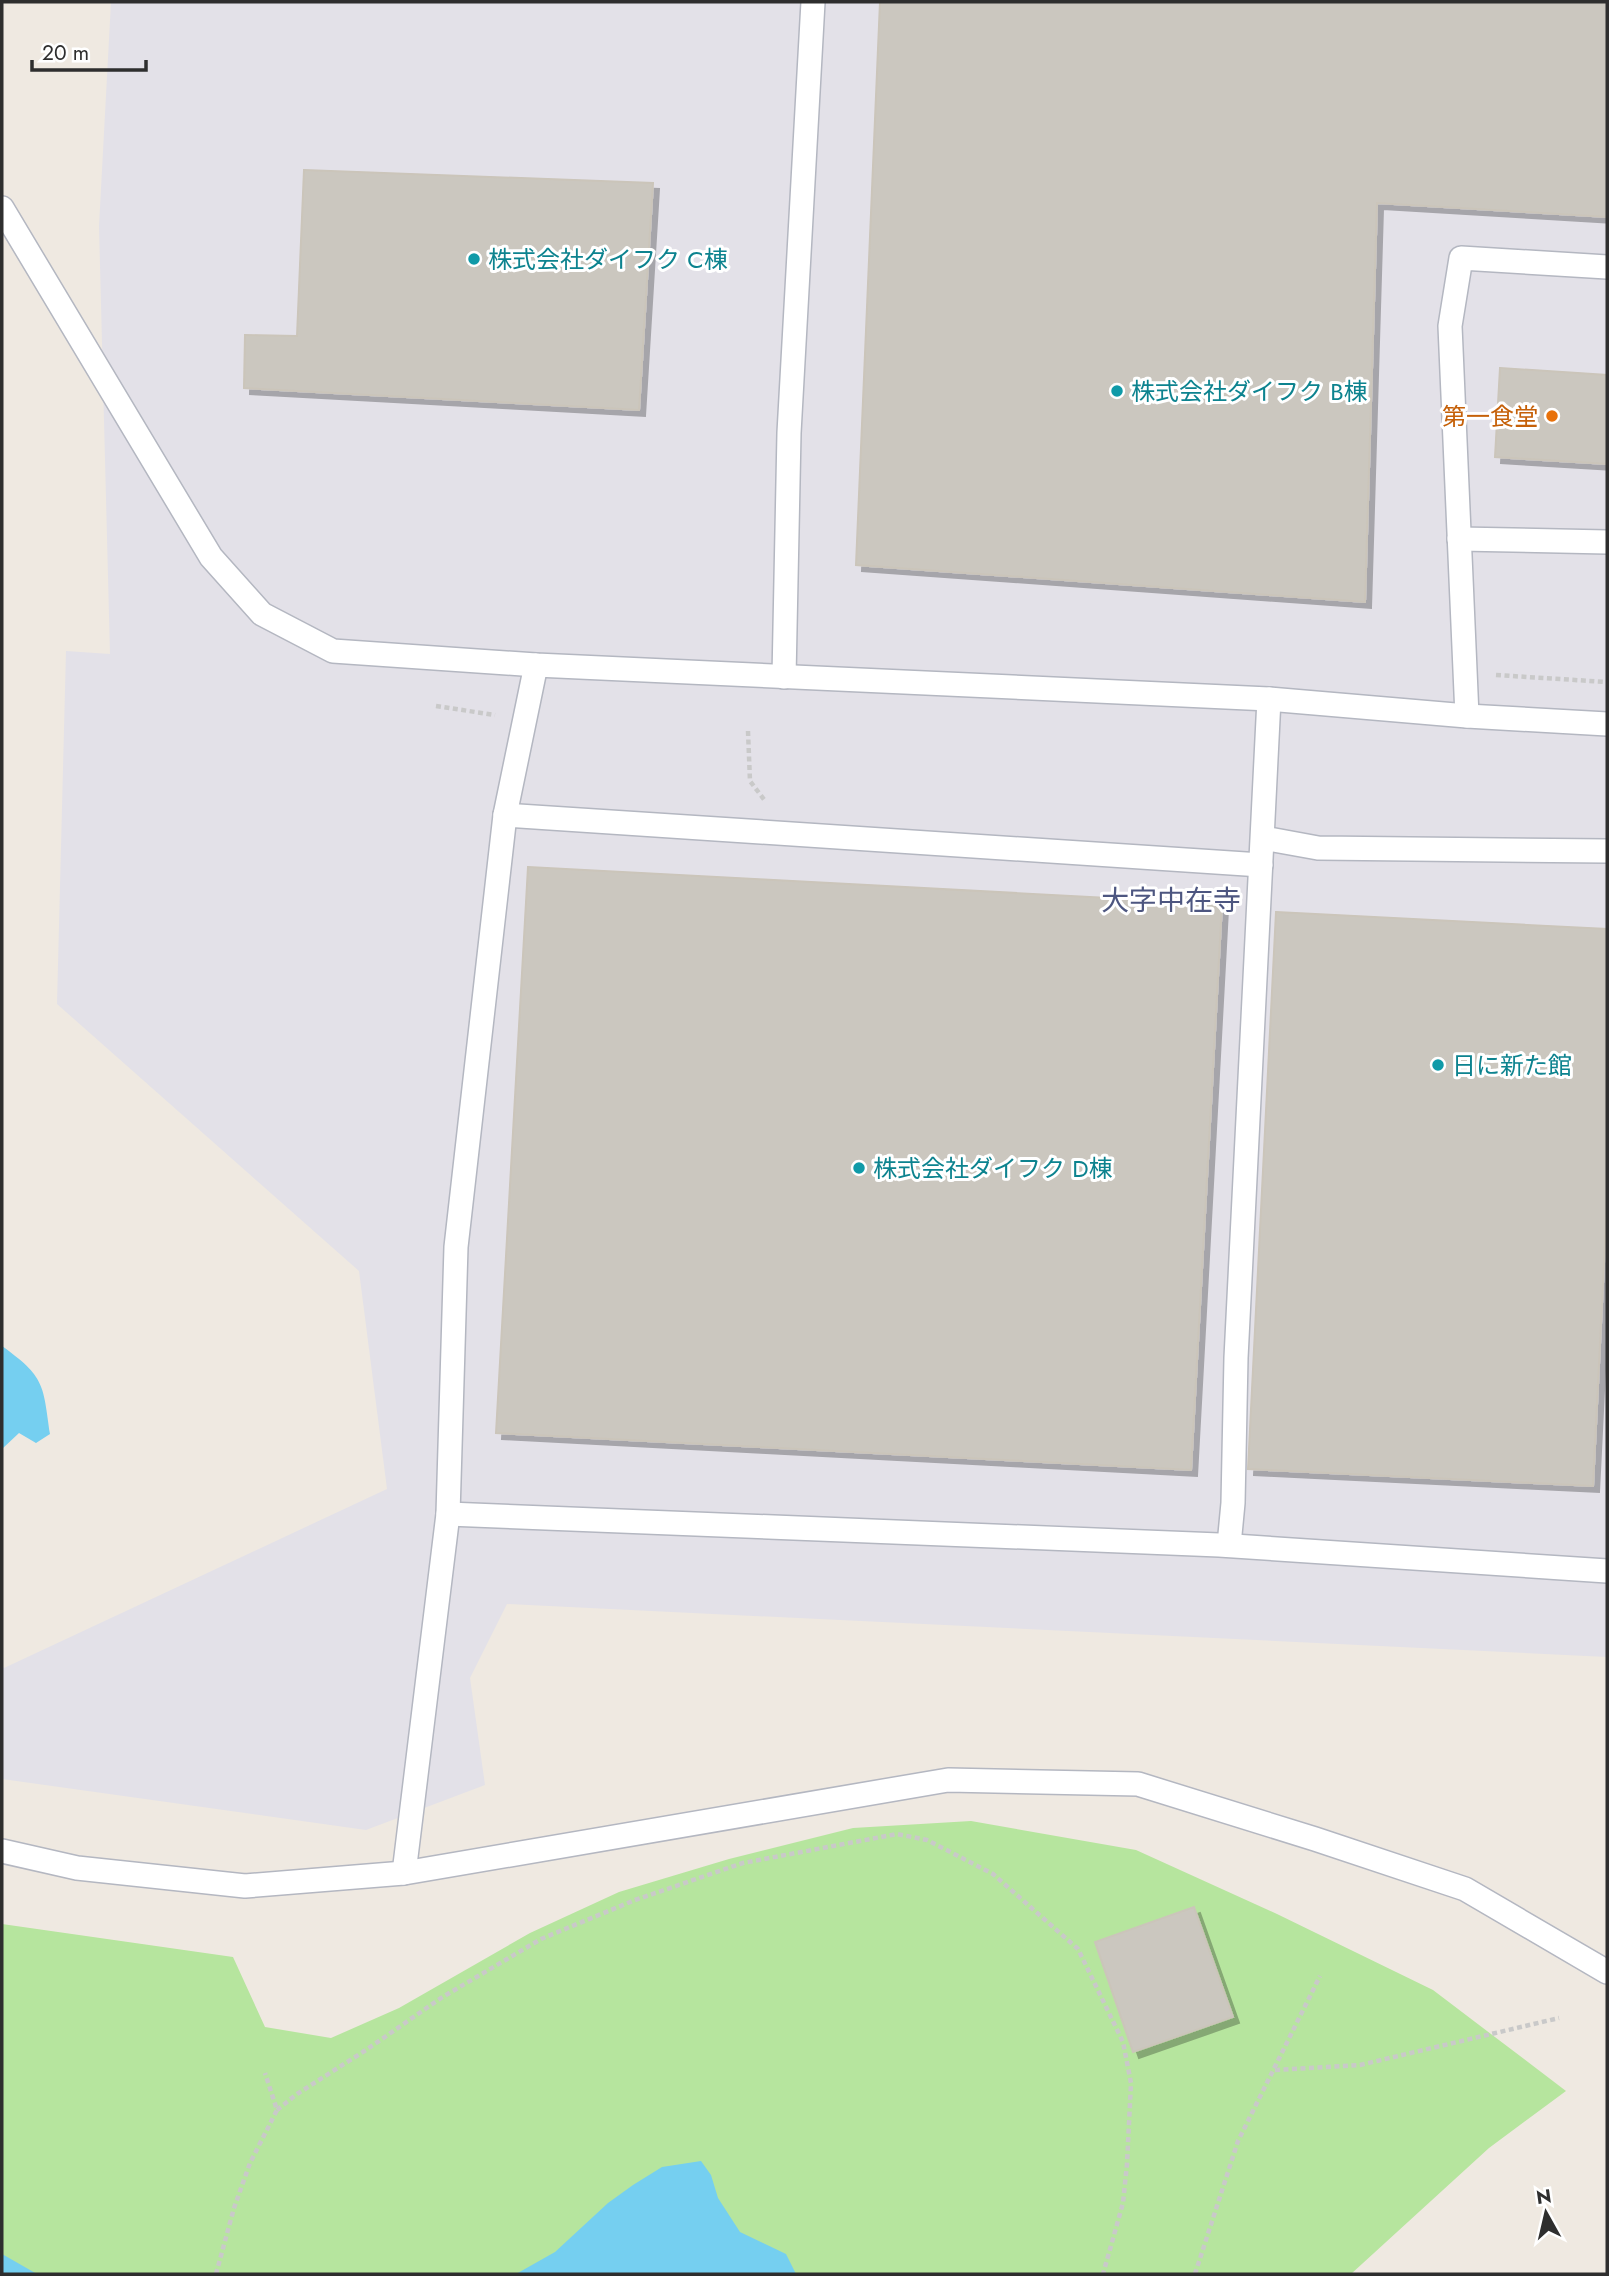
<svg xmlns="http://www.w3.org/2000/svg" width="1609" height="2276" font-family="Jost,'Noto Sans JP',sans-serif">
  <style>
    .industrial { fill: #e3e1e8 }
    .green { fill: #b6e59e }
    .water { fill: #75cff0 }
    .building { fill: #cbc7bf; stroke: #cbc5ba; stroke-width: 2; filter: url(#shadow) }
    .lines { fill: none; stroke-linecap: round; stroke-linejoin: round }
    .lane-casing { stroke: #b4b7c1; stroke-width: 26 }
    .path { stroke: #c9c9c9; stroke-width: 4.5; stroke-dasharray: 5 3.5; stroke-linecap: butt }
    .lane { stroke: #fff; stroke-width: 23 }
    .culture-dot { fill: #0f9aa8; stroke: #fff; stroke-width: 2.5 }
    .food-dot { fill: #e8710a; stroke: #fff; stroke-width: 2.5 }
    .labels { text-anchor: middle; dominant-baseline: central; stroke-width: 6; stroke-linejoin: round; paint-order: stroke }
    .culture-label { font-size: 24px; fill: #0d838f; stroke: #fff; text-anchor: start }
    .food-label { font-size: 24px; fill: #c56008; stroke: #fff; text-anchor: end }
    .quarter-label { font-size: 28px; fill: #4d5680; stroke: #fff }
  </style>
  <defs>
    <filter id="shadow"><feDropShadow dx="6" dy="6" stdDeviation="0" flood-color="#0004"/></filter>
  </defs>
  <rect width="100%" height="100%" fill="#efe9e1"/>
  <path class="industrial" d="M111,2H1607V1657L507,1604L470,1678L485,1785L366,1830L2,1779V1665L4,1668L387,1489L359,1271L57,1004L66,651L110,654L99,226Z"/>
  <path class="green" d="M971,1821L1136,1850L1277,1914L1433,1990L1566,2091L1489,2148L1351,2274H2V1924L233,1957L265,2027L331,2038L399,2008L530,1933L619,1892L729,1859L853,1828Z"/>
  <g class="water">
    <path d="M2,1346C45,1377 43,1384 50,1434L36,1443L19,1433L2,1449Z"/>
    <path d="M701,2161L711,2175L718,2198L740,2232L786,2254L796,2274H516L555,2252L608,2203L633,2185L662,2167Z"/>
    <path d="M2,2254L37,2274H2Z"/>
  </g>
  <g class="building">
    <path d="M880,2H1607V217L1377,203L1365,602L856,565Z"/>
    <path d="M304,170L653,183L639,410L244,388L245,335L297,336Z"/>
    <path d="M1500,368L1607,375V464L1495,457Z"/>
    <path d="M528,867L1222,904L1191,1470L496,1433Z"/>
    <path d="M1276,912L1607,929V1202L1593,1486L1248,1469Z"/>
    <path d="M1194,1907L1233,2017L1133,2052L1095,1942Z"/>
  </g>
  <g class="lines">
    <g class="lane-casing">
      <g id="lane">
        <path d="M2,208L211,557L262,614L333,651L536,665L1269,699L1467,716L1607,724"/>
        <path d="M1459,539L1607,542"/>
        <path d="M784,677L789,433L813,2"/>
        <path d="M1467,716L1450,326L1461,258L1607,267"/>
        <path d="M505,815L1261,865"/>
        <path d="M1263,838L1318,848L1607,851"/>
        <path d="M448,1514L1219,1545L1607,1571"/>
        <path d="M1229,1545L1233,1503L1236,1358L1269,699"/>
        <path d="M2,1851L77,1868L245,1886L404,1873L948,1780L1138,1784L1315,1839L1465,1889L1607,1972"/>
        <path d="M404,1873L448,1514L456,1247L505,815L536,665"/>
      </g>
    </g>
    <g class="path">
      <path d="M1496,675L1607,682"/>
      <path d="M436,706L495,715"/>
      <path d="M748,731L750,781L766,802"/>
      <path d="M1275,2070L1360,2065L1559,2018"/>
      <path d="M277,2110L297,2094L366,2050L441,1998L541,1939L635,1900L743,1863L897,1834L927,1840L993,1874L1078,1949L1123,2042L1131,2083L1127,2164L1123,2203L1103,2274"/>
      <path d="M216,2274L234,2208L250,2163L277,2110L265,2073"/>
      <path d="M1195,2274L1238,2141L1320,1976"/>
    </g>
    <use href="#lane" class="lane"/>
  </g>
  <g class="culture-dot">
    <circle cx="474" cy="259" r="7"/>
    <circle cx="1117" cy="391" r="7"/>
    <circle cx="1438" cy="1065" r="7"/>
    <circle cx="859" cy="1168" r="7"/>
  </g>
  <circle class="food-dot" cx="1552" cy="416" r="7"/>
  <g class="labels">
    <g class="culture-label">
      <text x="488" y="259">株式会社ダイフク C棟</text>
      <text x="1131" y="391">株式会社ダイフク B棟</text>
      <text x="1452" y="1065">日に新た館</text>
      <text x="873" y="1168">株式会社ダイフク D棟</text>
    </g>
    <g class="food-label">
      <text x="1538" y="416">第一食堂</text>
    </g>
    <g class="quarter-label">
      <text x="1171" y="900">大字中在寺</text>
    </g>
  </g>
  <rect width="1609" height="2276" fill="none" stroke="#2e2e2e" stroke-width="7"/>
  <g transform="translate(1546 2213) rotate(352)" stroke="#ffffff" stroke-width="5" paint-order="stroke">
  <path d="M0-5L12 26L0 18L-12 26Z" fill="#2e2e2e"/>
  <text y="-10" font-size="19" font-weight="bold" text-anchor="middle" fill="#2e2e2e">N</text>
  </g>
  <path d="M32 60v10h114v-10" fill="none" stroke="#2e2e2e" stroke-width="3.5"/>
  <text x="42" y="60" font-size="21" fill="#2e2e2e" stroke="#ffffff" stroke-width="5" paint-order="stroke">20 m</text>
</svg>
